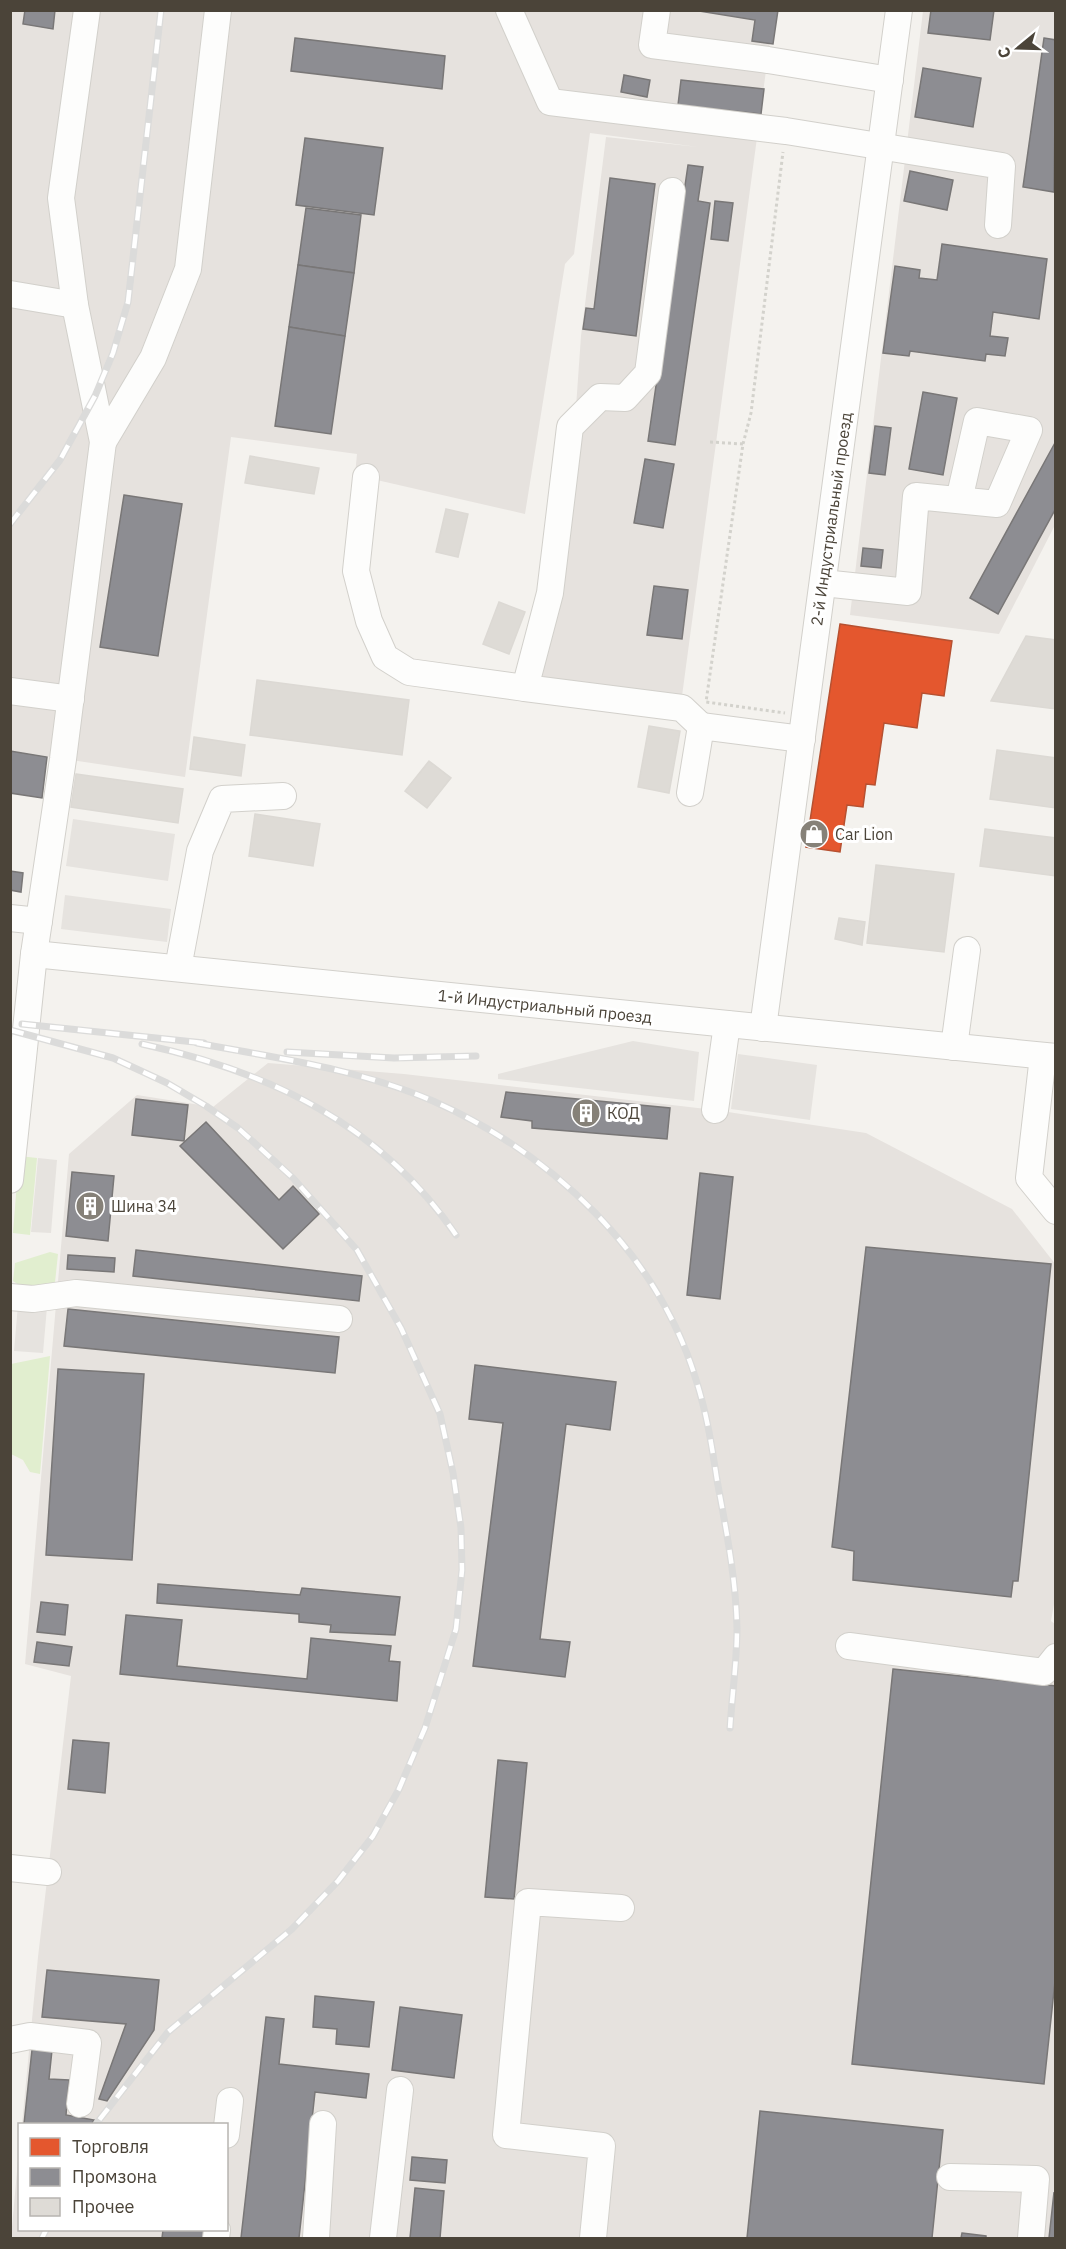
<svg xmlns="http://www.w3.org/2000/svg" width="1066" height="2249" font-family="'IBM Plex Sans',sans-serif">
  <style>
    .industrial { fill: #e6e2de }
    .green { fill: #e1eecf }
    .parking { fill: #e6e3df }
    .shops { fill: #e4572e; stroke: #b65131; stroke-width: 1.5 }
    .industry { fill: #8d8d92; stroke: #797777; stroke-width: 1.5 }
    .building { fill: #dedbd6; stroke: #dcd9d4; stroke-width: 1.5 }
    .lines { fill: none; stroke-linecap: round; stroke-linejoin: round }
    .minor-casing { stroke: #d2d0cb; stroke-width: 28 }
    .path { stroke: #d3d2cc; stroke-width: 3; stroke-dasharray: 3 3; stroke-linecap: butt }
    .minor { stroke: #fdfdfc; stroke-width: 26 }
    .rail-casing { stroke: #dbdbda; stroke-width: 7 }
    .rail { stroke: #fff; stroke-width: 4.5; stroke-dasharray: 14; stroke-linecap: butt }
    .labels { text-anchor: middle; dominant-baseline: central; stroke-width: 6; stroke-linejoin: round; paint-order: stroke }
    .street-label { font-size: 16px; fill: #4b4439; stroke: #fff }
    .poi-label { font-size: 16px; fill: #4b4439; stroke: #fff; text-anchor: start }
  </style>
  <rect width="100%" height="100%" fill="#f4f2ee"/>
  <g class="industrial">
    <path d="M10,11H774L682,696L536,680L573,450L581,336L606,137L698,147L590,133L574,254L565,264L525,514L355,475L357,454L231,437L185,777L11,751Z"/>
    <path d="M923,11H1055V525L999,634L850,615Z"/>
    <path d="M268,1063L404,1074L715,1110L866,1133L1012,1209L1056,1265V1593L1051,1621L1056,1625L1055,2238H11L19,2149L20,2230H226V2124H22L38,1957L71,1676L25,1664L69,1154L137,1095L213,1107Z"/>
  </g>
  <g class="green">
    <path d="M19,1156L37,1158L30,1235L13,1233Z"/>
    <path d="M50,1252L58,1254L54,1292L28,1291L13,1281L15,1263Z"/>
    <path d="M50,1356L40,1474L30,1472L23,1460L11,1454V1364Z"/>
  </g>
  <g class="parking">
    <path d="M73,819L175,834L168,881L66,866Z"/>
    <path d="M65,895L171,909L167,942L61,929Z"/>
    <path d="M633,1041L699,1052L694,1101L498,1079V1074Z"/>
    <path d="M738,1054L817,1065L810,1120L731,1109Z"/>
    <path d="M38,1158L57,1160L51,1233L31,1232Z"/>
    <path d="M18,1305L47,1307L43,1353L14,1351Z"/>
  </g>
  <path class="shops" d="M840,624L952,641L944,696L922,693L917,728L884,723L875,785L866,784L863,807L847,805L840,852L806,847Z"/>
  <g class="industry">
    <path d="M25,10H55L53,29L23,24Z"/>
    <path d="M693,10H778L773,44L752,41L755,20Z"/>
    <path d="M931,10H994L990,40L928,33Z"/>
    <path d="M295,38L445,56L442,89L291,71Z"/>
    <path d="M1044,38L1056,40L1054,192L1023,187Z"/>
    <path d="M923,68L981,78L973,127L915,117Z"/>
    <path d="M624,75L650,80L647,97L621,92Z"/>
    <path d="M681,80L764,89L761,114L678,105Z"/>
    <path d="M305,138L383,148L374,215L296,205Z"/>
    <path d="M688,165L703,167L698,201L710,203L675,445L648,441Z"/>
    <path d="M910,171L953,180L947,210L904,201Z"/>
    <path d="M610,178L655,184L636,336L583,329L586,308L594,309Z"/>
    <path d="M715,201L733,203L728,241L711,239Z"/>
    <path d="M306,208L361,215L354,273L298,265Z"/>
    <path d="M942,244L1047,259L1039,319L993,312L990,336L1008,338L1005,356L986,354L985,361L910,351L909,356L883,353L895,266L920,270L919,278L937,280Z"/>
    <path d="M298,265L354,273L345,336L289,327Z"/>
    <path d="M289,327L345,336L331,434L275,426Z"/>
    <path d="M923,392L957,398L943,475L909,469Z"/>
    <path d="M875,426L891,428L885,475L869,473Z"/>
    <path d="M1056,441V508L998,614L970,598Z"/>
    <path d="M645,459L674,464L663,528L634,523Z"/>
    <path d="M124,495L182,504L158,656L100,647Z"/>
    <path d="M863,548L883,550L881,568L861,566Z"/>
    <path d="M654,586L688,590L682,639L647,635Z"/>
    <path d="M10,751L47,757L42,798L10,793Z"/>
    <path d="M10,871L23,873L21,892L10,890Z"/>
    <path d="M506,1092L670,1108L667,1139L532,1128V1121L501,1117Z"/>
    <path d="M136,1099L188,1105L184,1141L132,1135Z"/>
    <path d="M206,1122L279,1200L293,1186L319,1214L283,1249L180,1146Z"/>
    <path d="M72,1172L114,1176L108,1241L66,1236Z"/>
    <path d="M700,1173L733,1177L720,1299L687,1295Z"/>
    <path d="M866,1247L1051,1264L1018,1581H1013L1011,1597L853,1580L854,1551L832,1547Z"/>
    <path d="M136,1250L362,1276L359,1301L133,1276Z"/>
    <path d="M68,1255L115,1258L114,1272L67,1269Z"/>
    <path d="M68,1309L339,1337L335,1373L64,1346Z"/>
    <path d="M475,1365L616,1382L610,1430L566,1424L540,1639L570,1642L565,1677L473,1666L503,1423L469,1419Z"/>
    <path d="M58,1369L144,1374L132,1560L46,1555Z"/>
    <path d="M158,1584L300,1595L302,1588L400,1597L395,1635L330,1632L331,1625L299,1622V1614L157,1603Z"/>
    <path d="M41,1602L68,1605L65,1635L37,1632Z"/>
    <path d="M126,1615L182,1620L177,1666L307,1679L311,1638L391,1646L389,1661L400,1662L397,1701L120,1674Z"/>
    <path d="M37,1642L72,1647L69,1666L34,1662Z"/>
    <path d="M893,1669L1056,1686V1972L1044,2084L852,2064Z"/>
    <path d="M73,1740L109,1743L105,1793L68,1789Z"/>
    <path d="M498,1760L527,1763L514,1899L485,1897Z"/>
    <path d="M47,1970L159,1980L154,2030L107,2101L99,2099L126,2024L42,2017Z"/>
    <path d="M315,1996L374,2002L369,2047L336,2044L337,2029L313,2027Z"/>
    <path d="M400,2007L462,2015L454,2078L392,2070Z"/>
    <path d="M266,2017L284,2019L279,2064L369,2074L366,2098L315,2092L299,2238H241Z"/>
    <path d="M32,2050H52L49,2079L69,2080L66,2115L94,2120L92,2124H24Z"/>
    <path d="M760,2111L943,2130L932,2238H747Z"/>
    <path d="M412,2157L447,2160L445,2183L410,2180Z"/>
    <path d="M415,2188L444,2191L440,2238H410Z"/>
    <path d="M1054,2192L1056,2238H1049Z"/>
    <path d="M163,2230H205L204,2238H162Z"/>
    <path d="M962,2233L986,2236V2238H961Z"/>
  </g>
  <g class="building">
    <path d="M250,456L319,468L314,494L245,483Z"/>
    <path d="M446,509L468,514L458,557L436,552Z"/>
    <path d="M499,602L525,612L509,654L483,644Z"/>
    <path d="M1026,636L1056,640V709L991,701Z"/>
    <path d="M257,680L409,700L402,755L250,735Z"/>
    <path d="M649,726L680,731L669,793L638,787Z"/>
    <path d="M194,737L245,745L241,776L190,769Z"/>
    <path d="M997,750L1056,758V808L990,799Z"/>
    <path d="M429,761L451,778L427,808L405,791Z"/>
    <path d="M76,774L183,789L178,823L71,807Z"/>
    <path d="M255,814L320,824L313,866L249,856Z"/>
    <path d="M985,829L1056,838V876L980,866Z"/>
    <path d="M876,865L954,874L944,952L867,943Z"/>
    <path d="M839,918L865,922L862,945L835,939Z"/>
  </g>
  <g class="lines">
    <g class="minor-casing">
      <g id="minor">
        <path d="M509,10L550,102L786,131L1002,166L998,225"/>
        <path d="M657,10L652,45L768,60L890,80"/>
        <path d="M672,191L648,373L625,398L600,397L570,427L550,593L525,688L682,708L701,726"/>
        <path d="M10,294L75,305"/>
        <path d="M103,442L153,358L188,269L218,10"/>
        <path d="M366,477L356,571L369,621L385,657L409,672L525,688"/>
        <path d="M823,583L908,592L916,496L997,504L1029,430L977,421L959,500"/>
        <path d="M10,691L71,699"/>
        <path d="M690,793L701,726L802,739"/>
        <path d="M10,918L39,921"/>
        <path d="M34,954L1056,1057"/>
        <path d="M178,968L200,851L222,799L283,796"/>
        <path d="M763,1028L899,10"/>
        <path d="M954,1047L967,950"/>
        <path d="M1043,1056L1029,1178L1056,1211"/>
        <path d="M715,1110L727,1024"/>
        <path d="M10,1180L34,954L63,759L103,442L75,305L61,198L87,10"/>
        <path d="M10,1297L33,1299L76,1293L339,1319"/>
        <path d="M849,1646L1044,1672L1056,1657"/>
        <path d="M10,1868L48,1872"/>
        <path d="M10,2040L30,2036L88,2043L80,2104"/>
        <path d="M226,2135L230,2101"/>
        <path d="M950,2177L1036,2179L1031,2238"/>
        <path d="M216,2238L217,2230"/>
        <path d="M316,2238L323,2124"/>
        <path d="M383,2238L400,2090"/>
        <path d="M593,2238L602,2146L506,2135L528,1902L621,1908"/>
      </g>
    </g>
    <g class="path">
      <path d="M710,442L743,444L706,702L785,713"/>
      <path d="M743,444L751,413L783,152"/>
    </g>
    <use href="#minor" class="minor"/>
    <g class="rail-casing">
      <g id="rail">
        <path d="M10,524L60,460L95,396L113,353L128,302L161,10"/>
        <path d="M22,1024L204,1043"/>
        <path d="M10,1030L113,1058L167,1083L206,1106L238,1128L293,1178L357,1250L401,1328L440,1414L453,1473L461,1528L462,1570L456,1629L425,1728L399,1789L373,1836L338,1881L292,1929L168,2032L96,2124"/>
        <path d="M197,1043C276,1058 359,1069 433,1101C553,1154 659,1254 697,1383C707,1415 712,1447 717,1480C726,1529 736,1578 737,1628C737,1661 732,1695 730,1728"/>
        <path d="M142,1044C270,1072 380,1124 456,1235"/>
        <path d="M287,1052L394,1058L476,1056"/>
        <path d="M42,2238L46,2230"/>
      </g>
    </g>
    <use href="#rail" class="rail"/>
  </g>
  <defs>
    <g id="shop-disc" transform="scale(1.5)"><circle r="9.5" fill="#868178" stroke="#fff"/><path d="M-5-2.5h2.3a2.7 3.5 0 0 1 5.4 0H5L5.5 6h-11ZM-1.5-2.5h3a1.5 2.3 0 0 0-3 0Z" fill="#fff"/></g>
    <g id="building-disc" transform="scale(1.5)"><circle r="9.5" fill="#868178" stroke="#fff"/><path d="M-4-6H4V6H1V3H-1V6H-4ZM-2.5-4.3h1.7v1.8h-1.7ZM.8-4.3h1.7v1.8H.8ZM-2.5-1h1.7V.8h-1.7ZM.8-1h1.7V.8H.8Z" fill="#fff"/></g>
  </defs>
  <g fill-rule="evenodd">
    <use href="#shop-disc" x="814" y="834"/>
    <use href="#building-disc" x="586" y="1113"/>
    <use href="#building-disc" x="90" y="1206"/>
  </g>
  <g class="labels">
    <g class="street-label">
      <text transform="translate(831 519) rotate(-82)">2-й Индустриальный проезд</text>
      <text transform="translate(545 1006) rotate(6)">1-й Индустриальный проезд</text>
    </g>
    <g class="poi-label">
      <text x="835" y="834">Car Lion</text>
      <text x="607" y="1113">КОД</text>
      <text x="111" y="1206">Шина 34</text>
    </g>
  </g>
  <rect width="1066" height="2249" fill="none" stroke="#4b4439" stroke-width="24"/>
  <rect x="18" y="2123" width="210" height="108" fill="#ffffff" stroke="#b7b4b0" stroke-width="1.5"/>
  <rect x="30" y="2138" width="30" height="18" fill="#e4572e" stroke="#b7b4b0" stroke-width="1.5"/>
  <text x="72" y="2153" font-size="18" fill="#4b4439">Торговля</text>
  <rect x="30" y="2168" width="30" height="18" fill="#8d8d92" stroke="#b7b4b0" stroke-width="1.5"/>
  <text x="72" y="2183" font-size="18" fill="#4b4439">Промзона</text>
  <rect x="30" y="2198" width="30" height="18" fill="#dedbd6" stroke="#b7b4b0" stroke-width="1.5"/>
  <text x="72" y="2213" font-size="18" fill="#4b4439">Прочее</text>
  <g transform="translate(1018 48) rotate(251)" stroke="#ffffff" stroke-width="4.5" paint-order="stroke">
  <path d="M0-4.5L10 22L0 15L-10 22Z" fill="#4b4439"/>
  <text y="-9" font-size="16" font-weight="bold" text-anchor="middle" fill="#4b4439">С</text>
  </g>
</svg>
